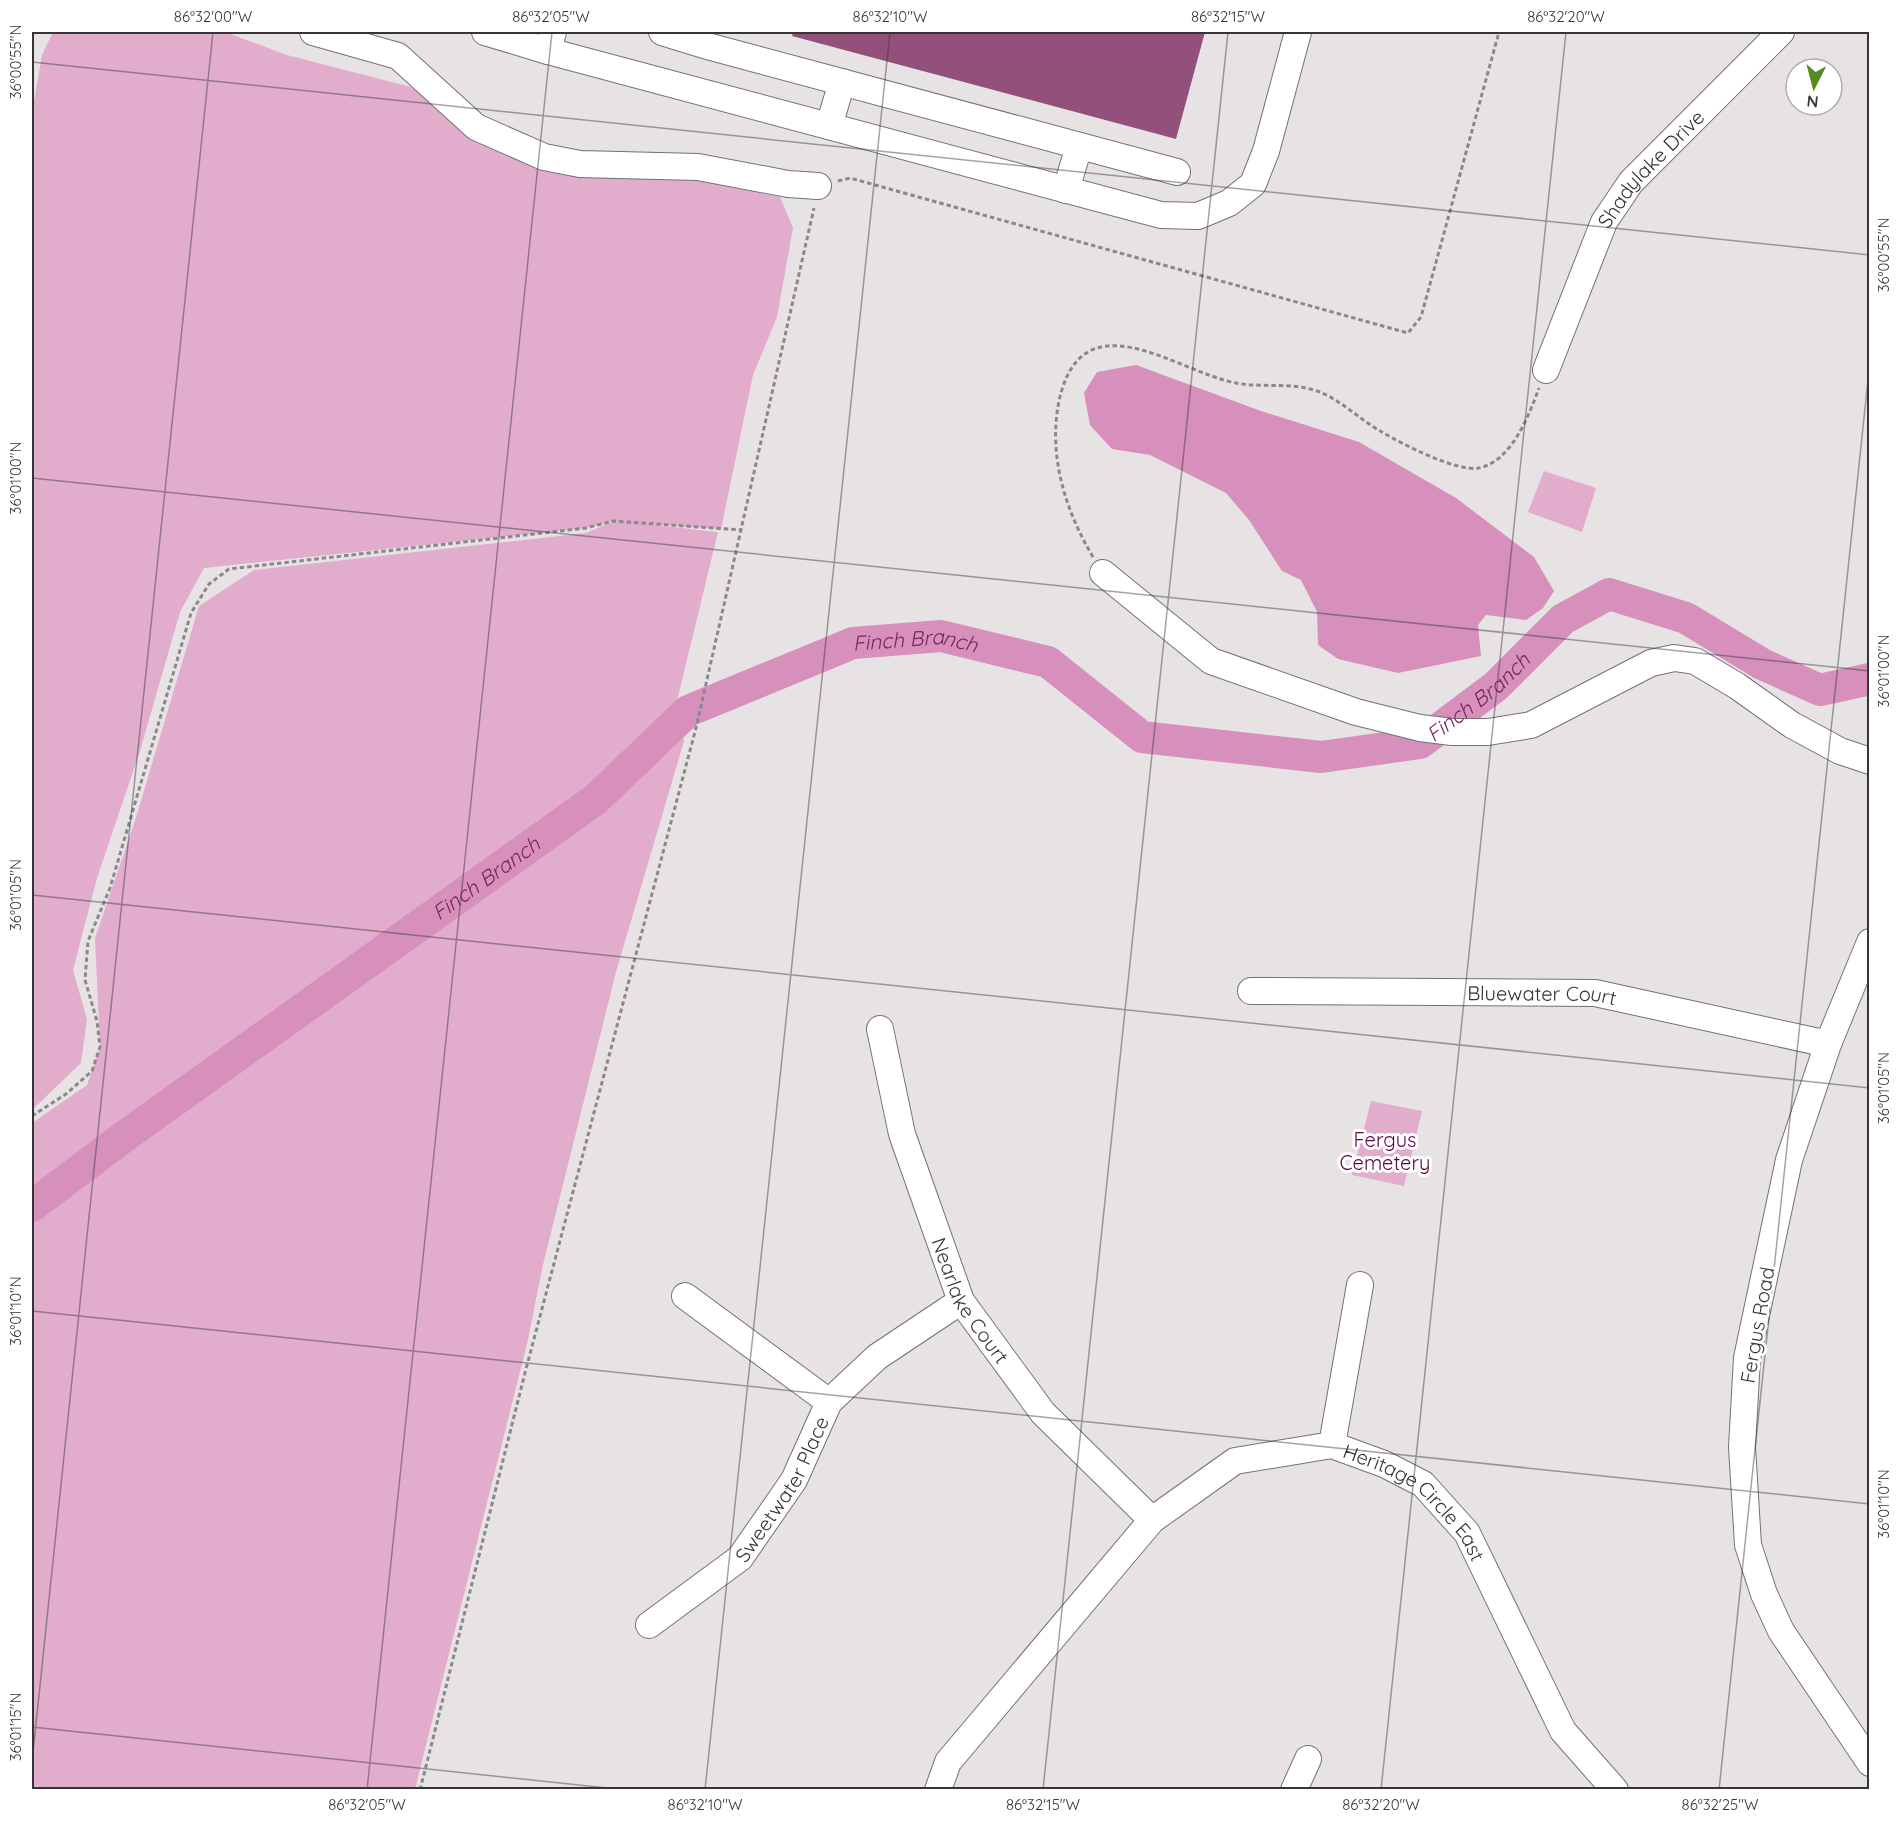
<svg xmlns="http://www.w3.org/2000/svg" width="1901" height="1821" font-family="Quicksand,sans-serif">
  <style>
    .green { fill: #e2accd }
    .water { fill: #d78fbc }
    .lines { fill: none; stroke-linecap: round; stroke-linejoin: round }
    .river { stroke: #d78fbc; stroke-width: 32 }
    .building { fill: #93507b }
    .minor-casing { stroke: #757173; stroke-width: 28 }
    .path { stroke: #8b8889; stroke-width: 3; stroke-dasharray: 4.5 3; stroke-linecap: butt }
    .minor { stroke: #fff; stroke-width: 26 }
    .ticks { fill: none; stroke: #363535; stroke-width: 1.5; stroke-opacity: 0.45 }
    .labels { text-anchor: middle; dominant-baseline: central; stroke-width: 6; stroke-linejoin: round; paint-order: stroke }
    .street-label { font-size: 20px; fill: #363535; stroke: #fff }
    .park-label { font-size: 20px; fill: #5d0447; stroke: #fff }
    .water-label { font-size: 21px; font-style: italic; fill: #792560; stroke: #fff }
    .neatline { fill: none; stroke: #363535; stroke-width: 2 }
    .ticks-label { font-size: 15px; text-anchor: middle; fill: #363535 }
  </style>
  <rect width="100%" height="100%" fill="#e7e3e5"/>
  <g class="green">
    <path d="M53,32H225L287,55L411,87L484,143L573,175L700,181L780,197L793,228L777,317L753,375L721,529L646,524L718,532L677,701L684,741L616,972L542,1269L528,1340L415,1789H32V1123L87,1085L100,1047L95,938L134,824L199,606L254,570L586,533L614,521L586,528L204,568L180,612L140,751L97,878L73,970L87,1019L81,1063L32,1110V113L42,55Z"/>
    <path d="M1544,471L1596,488L1582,532L1528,512Z"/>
    <path d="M1371,1101L1422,1111L1404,1186L1352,1175Z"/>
  </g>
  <path class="water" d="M1136,365L1261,411L1359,442L1456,498L1534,557L1554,591L1543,608L1526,620L1486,615L1478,625L1481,656L1398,673L1338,659L1318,645L1317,612L1301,580L1282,571L1249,520L1226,493L1150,455L1112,449L1090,425L1084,393L1097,372Z"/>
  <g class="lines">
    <path class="river" id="s1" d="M32,1206L125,1136L596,799L688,711L853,643L941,636L1048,662L1142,737L1321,757L1420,743L1496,686L1563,619L1609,594L1686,618L1762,664L1820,690L1870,679"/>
  </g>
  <path class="building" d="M793,32H1205L1176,139L792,36Z"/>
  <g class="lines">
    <g class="minor-casing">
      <g id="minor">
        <path d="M313,32L398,56L476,127L544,157L580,164L698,167L788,184L818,186"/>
        <path d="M485,32L548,51"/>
        <path d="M553,32L548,51L1161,215L1198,216L1229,203L1253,184L1266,151L1298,32"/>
        <path d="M662,32L711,47L1177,172"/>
        <path d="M829,126L842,82"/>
        <path d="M1066,190L1079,146"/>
        <path id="s2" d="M1546,370L1604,222L1631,182L1781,32"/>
        <path d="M1103,573L1211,661L1356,712L1420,728L1452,732H1488L1531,725L1651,663L1674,658L1695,661L1737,686L1792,725L1840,751L1870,761"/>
        <path d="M1870,942L1828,1044L1789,1160L1747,1358L1742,1447L1748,1545L1764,1594L1781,1631L1870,1763"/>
        <path id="s3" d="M1251,991L1595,993L1828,1044"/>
        <path id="s4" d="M880,1029L902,1134L961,1301L1043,1413L1152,1520"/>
        <path d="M685,1296L829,1402"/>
        <path d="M1332,1445L1360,1285"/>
        <path id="s5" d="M649,1625L740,1558L794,1480L829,1402L877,1357L961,1301"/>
        <path id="s6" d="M938,1790L948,1762L1152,1520L1235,1461L1332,1445L1384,1464L1423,1484L1467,1533L1563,1731L1615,1790"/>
        <path d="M1294,1790L1308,1759"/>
      </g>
    </g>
    <g class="path">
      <path d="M838,181L850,178L1408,333L1421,317L1499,32"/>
      <path d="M1093,557C1065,510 1048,455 1059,401C1082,295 1177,372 1236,383C1262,388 1291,382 1317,391C1340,399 1360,420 1382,432C1402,444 1456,472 1479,468C1512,461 1529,415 1539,388"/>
      <path d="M32,1116L66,1094L92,1071L100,1047L97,1021L85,980L88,941L110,888L191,613L209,584L229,569L586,528L613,521L742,530"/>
      <path d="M420,1790L526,1369L696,728L814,208"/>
    </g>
    <use href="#minor" class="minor"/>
  </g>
  <path class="ticks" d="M32,62L1870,255M32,478L1870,671M32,895L1870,1088M32,1311L1870,1504M32,1727L626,1790M32,1762L213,32M367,1790L552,32M705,1790L890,32M1043,1790L1228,32M1381,1790L1566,32M1719,1790L1870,361"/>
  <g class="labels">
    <g class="street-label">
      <text stroke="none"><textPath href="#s2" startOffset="230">Shadylake Drive</textPath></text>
      <text stroke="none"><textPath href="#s3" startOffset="291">Bluewater Court</textPath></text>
      <text stroke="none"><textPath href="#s4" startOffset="288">Nearlake Court</textPath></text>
      <text transform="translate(1757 1325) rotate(-80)">Fergus Road</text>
      <text stroke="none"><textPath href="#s5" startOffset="194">Sweetwater Place</textPath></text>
      <text stroke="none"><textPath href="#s6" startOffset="650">Heritage Circle East</textPath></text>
    </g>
    <g class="park-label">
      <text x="1385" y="1139">Fergus<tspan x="1385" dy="23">Cemetery</tspan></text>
    </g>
    <g class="water-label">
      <text stroke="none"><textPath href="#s1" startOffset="1064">Finch Branch</textPath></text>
      <text stroke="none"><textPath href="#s1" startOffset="1674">Finch Branch</textPath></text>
      <text stroke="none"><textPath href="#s1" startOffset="560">Finch Branch</textPath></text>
    </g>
  </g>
  <rect width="1901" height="1821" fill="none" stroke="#ffffff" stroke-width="66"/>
  <g transform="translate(1814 87) rotate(186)"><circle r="28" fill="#ffffff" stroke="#afaeae" stroke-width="1.5"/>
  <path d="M0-4.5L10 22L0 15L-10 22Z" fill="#578a20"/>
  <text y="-9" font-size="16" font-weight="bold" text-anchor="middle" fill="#363535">N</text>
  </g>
  <rect x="33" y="33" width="1835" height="1755" class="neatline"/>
  <g class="ticks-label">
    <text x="213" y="22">86°32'00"W</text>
    <text x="551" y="22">86°32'05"W</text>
    <text x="890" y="22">86°32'10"W</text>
    <text x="1228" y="22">86°32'15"W</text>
    <text x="1566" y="22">86°32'20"W</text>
    <text transform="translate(16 62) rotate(-90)" y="5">36°00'55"N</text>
    <text transform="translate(1884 255) rotate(-90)" y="5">36°00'55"N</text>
    <text transform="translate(16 478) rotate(-90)" y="5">36°01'00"N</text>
    <text transform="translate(1884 671) rotate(-90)" y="5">36°01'00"N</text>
    <text transform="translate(16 895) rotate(-90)" y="5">36°01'05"N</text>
    <text transform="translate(1884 1088) rotate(-90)" y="5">36°01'05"N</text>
    <text transform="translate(16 1311) rotate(-90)" y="5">36°01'10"N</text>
    <text transform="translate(1884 1504) rotate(-90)" y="5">36°01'10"N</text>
    <text transform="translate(16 1727) rotate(-90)" y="5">36°01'15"N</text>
    <text x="367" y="1810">86°32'05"W</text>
    <text x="705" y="1810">86°32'10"W</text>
    <text x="1043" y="1810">86°32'15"W</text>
    <text x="1381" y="1810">86°32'20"W</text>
    <text x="1720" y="1810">86°32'25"W</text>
  </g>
</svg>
